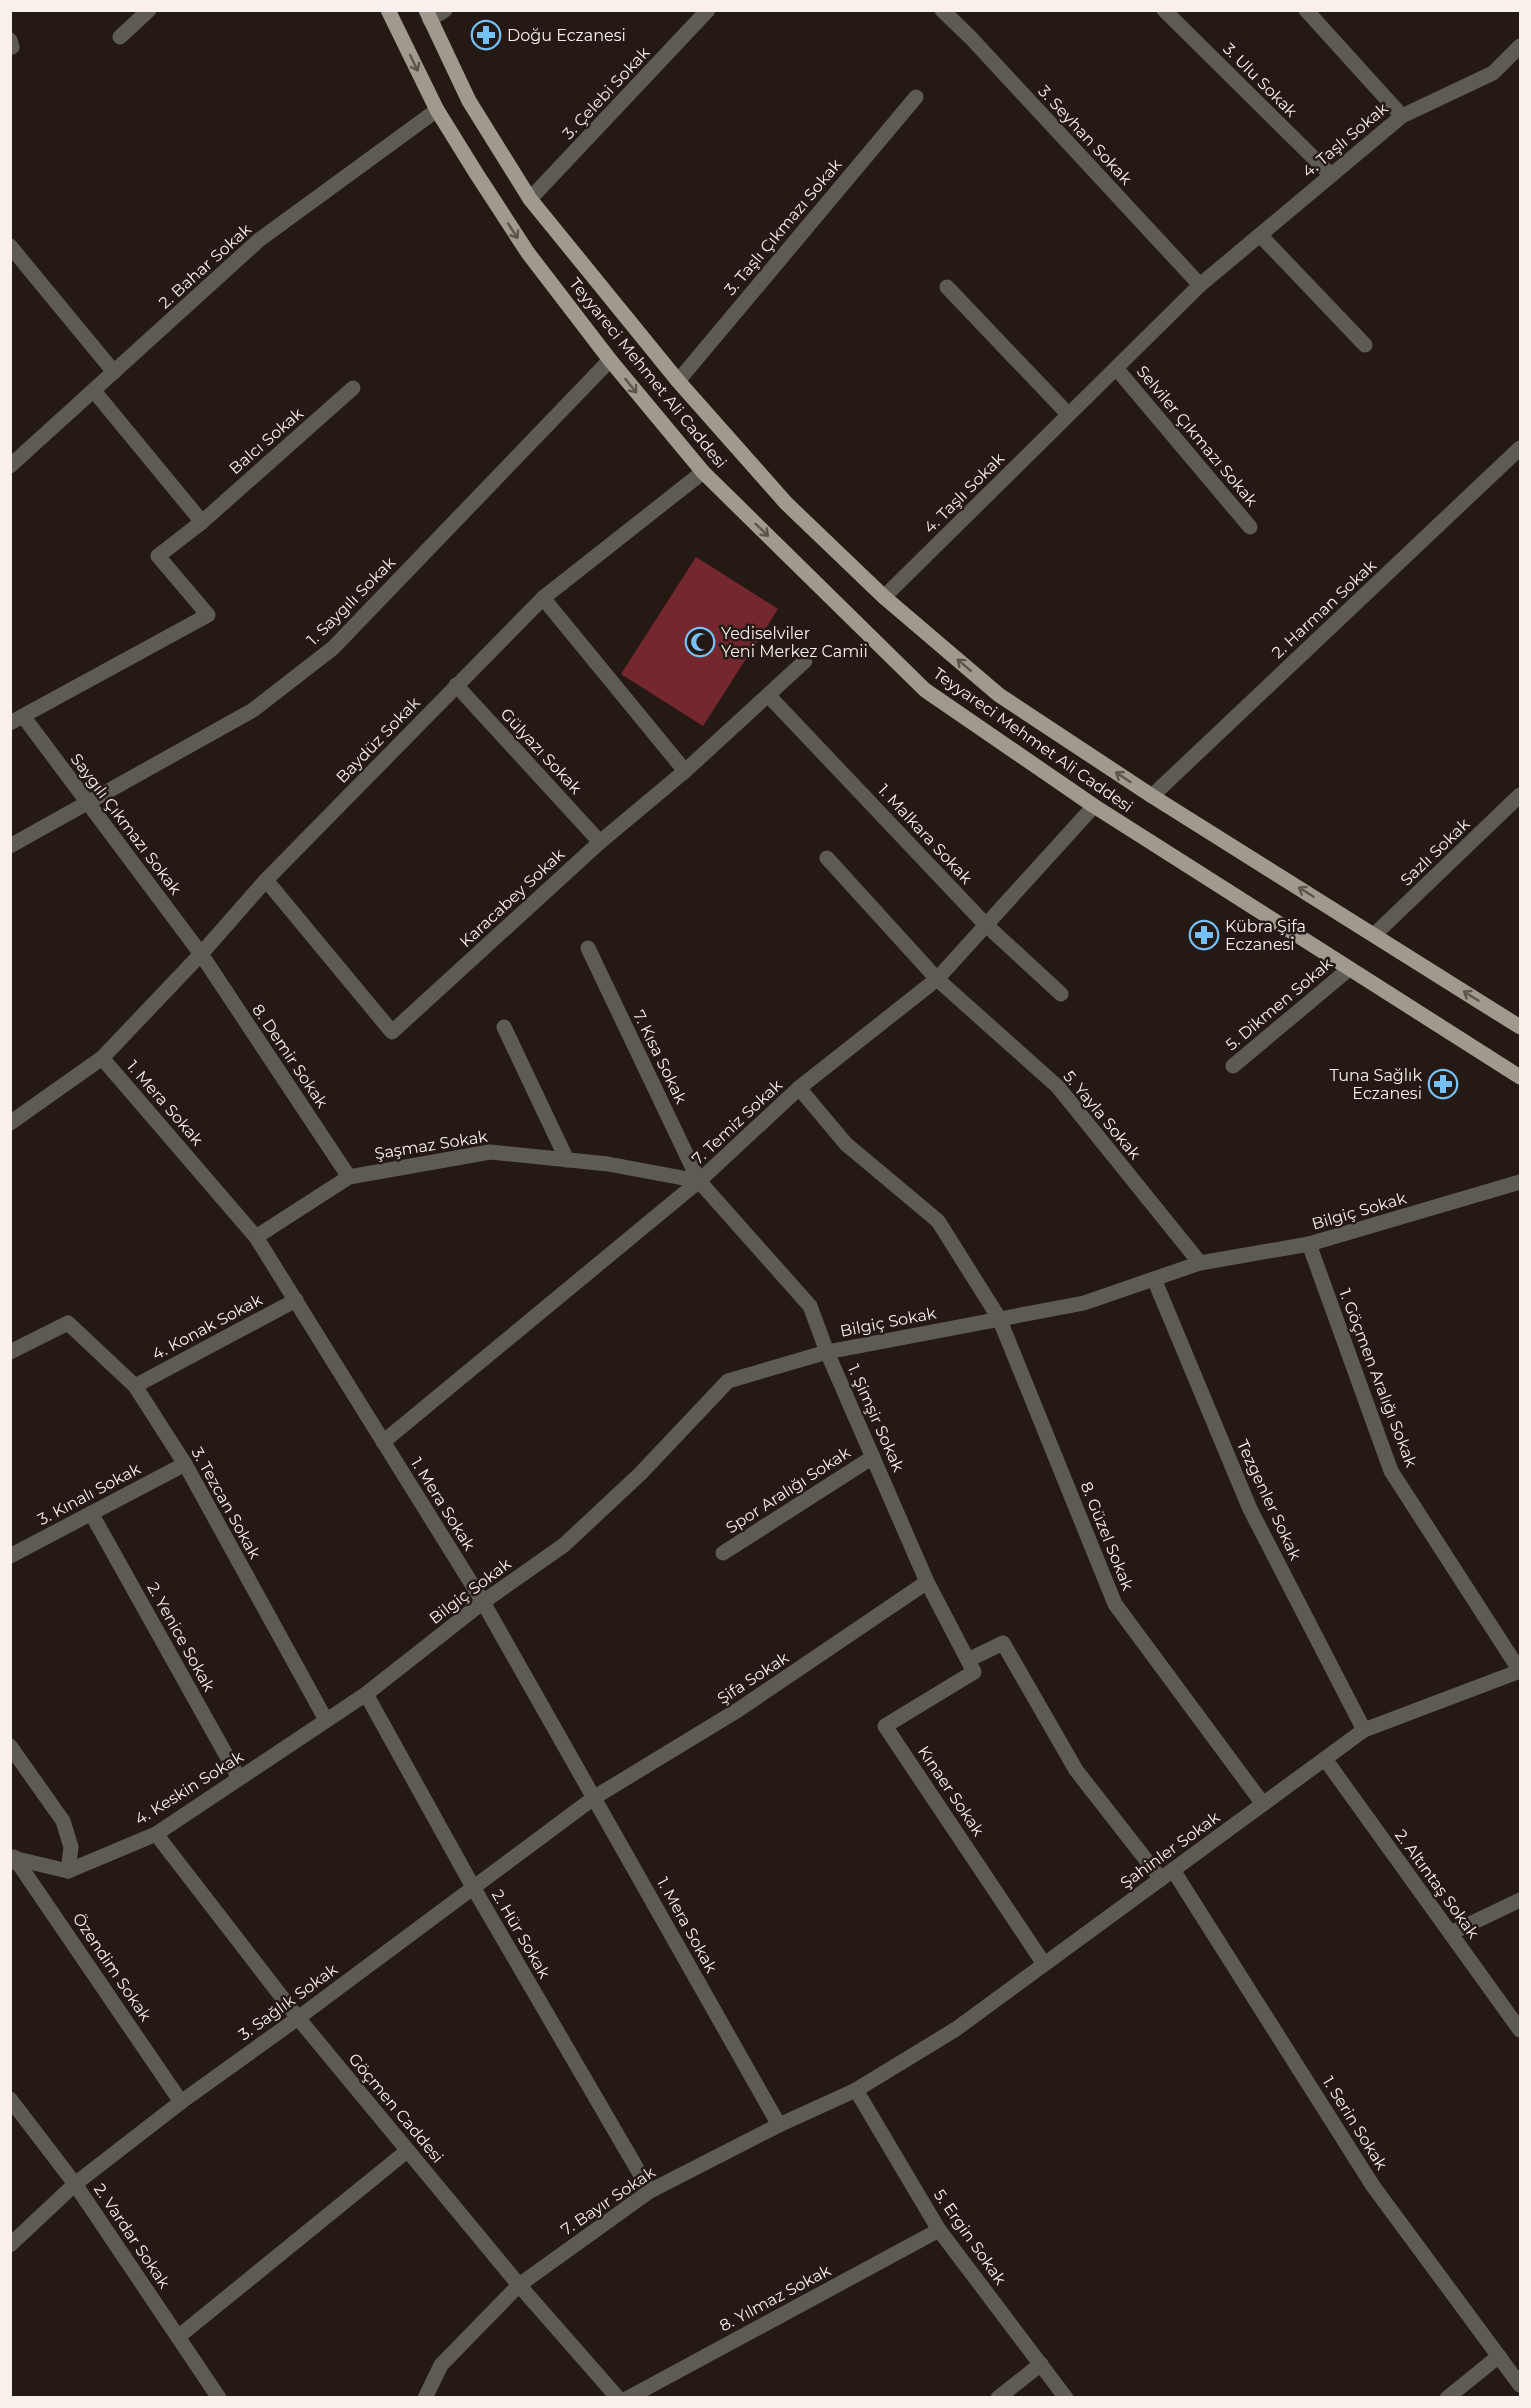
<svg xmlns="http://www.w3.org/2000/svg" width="1531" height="2408" font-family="Montserrat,sans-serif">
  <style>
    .building { fill: #752730 }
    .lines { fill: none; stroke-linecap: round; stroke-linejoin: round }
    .minor { stroke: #5e5b55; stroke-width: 15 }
    .primary { stroke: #a09a8e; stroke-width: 15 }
    .oneway { stroke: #5c544a }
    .labels { text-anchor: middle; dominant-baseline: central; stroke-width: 5; stroke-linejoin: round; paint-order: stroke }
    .poi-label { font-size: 16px; fill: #f9f0ec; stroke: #251a13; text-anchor: start }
    .street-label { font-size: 16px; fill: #f9f0ec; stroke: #251a13 }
  </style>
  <rect width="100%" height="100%" fill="#251a13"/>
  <path class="building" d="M696,557L778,609L703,726L621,674Z"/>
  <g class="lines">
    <g class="minor">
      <path d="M942,10L971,38L1200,285"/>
      <path d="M1164,10L1331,175"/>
      <path d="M1306,10L1402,116"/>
      <path d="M430,20L445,10"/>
      <path d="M120,37L149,10"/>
      <path d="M10,40L12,47"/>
      <path d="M530,199L708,10"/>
      <path d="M1260,235L1365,345"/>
      <path d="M10,246L114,372"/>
      <path d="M947,287L1068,414"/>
      <path d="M1116,368L1250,527"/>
      <path d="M678,381L916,97"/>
      <path d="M94,391L202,522"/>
      <path d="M10,466L259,240L437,110"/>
      <path d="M884,597L1200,285L1402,116L1493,73L1520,46"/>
      <path d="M543,598L685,771"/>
      <path d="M456,685L600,842"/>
      <path d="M768,695L985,924L1061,994"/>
      <path d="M23,716L201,954L349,1177"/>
      <path d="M10,723L208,615L158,556L202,522L353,388"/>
      <path d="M1152,796L1520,448"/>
      <path d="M10,846L253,710L333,648L610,360"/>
      <path d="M827,858L937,979L1058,1087L1200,1263"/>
      <path d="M266,880L392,1032L600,842L685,771L805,661"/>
      <path d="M1374,935L1520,795"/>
      <path d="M588,948L699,1181L810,1306L827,1352L927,1582L974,1672L885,1726L1044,1964"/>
      <path d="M504,1027L567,1160"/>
      <path d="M102,1058L256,1237L483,1602L779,2125"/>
      <path d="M1233,1066L1349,969"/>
      <path d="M799,1088L846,1144L938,1221L999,1318L1115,1604L1263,1804"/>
      <path d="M10,1123L102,1058L201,954L266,880L543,598L703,472"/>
      <path d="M256,1237L349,1177L490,1152L608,1164L699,1181"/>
      <path d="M1309,1244L1391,1471L1520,1671"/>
      <path d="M1154,1279L1250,1509L1364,1730"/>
      <path d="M10,1352L68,1323L135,1386L185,1464L326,1720"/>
      <path d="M135,1386L296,1300"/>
      <path d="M383,1442L699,1181L799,1088L937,979L1094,806"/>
      <path d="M91,1513L239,1778"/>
      <path d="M723,1553L873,1457"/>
      <path d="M10,1556L185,1464"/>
      <path d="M968,1660L1003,1643L1076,1770L1161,1879"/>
      <path d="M366,1694L473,1887L650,2191"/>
      <path d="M10,1746L63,1821L71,1847L68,1871"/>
      <path d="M1325,1759L1520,2030"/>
      <path d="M156,1834L298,2018L519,2285L618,2398"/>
      <path d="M14,1857L181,2102"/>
      <path d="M10,1863L17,1859L68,1871L156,1834L366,1694L483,1602L564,1545L640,1474L728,1381L827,1352L1084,1303L1200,1263L1309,1244L1520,1182"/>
      <path d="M1173,1870L1373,2186L1520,2385"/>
      <path d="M1451,1933L1520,1900"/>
      <path d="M856,2090L939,2230L1066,2398"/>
      <path d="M10,2099L75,2184L219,2398"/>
      <path d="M10,2245L75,2184L181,2102L298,2018L595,1797L738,1710L927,1582"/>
      <path d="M178,2337L407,2151"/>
      <path d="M425,2398L441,2365L519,2285L650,2191L779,2125L856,2090L956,2029L1364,1730L1520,1671"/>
      <path d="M628,2398L939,2230"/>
      <path d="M998,2398L1041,2364"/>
      <path d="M1447,2398L1499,2356"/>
    </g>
    <g class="primary">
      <path d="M388,10L437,110L476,173L528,253L610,360L703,472L925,690L1094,806L1520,1077"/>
      <path d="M426,10L469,101L530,199L678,381L786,503L884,597L999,695L1152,796L1520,1027"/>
    </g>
  </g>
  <defs><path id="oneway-shaft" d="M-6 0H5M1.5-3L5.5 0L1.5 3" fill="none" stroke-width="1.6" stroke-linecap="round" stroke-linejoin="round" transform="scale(1.5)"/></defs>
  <g class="oneway">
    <use href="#oneway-shaft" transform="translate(414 63) rotate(64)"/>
    <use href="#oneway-shaft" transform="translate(513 231) rotate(57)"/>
    <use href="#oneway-shaft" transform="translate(631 386) rotate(51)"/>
    <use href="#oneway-shaft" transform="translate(762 530) rotate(44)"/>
    <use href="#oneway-shaft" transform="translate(964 665) rotate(-139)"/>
    <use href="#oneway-shaft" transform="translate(1123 777) rotate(-147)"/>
    <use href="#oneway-shaft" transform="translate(1306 892) rotate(-148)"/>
    <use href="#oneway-shaft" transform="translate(1471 996) rotate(-148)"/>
  </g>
  <defs>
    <g id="pharmacy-ring" transform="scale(1.5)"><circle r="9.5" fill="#251a13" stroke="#75c0f6" stroke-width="1.5"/><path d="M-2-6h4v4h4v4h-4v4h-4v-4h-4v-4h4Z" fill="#75c0f6"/></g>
    <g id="mosque-ring" transform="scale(1.5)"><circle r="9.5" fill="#251a13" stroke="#75c0f6" stroke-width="1.5"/><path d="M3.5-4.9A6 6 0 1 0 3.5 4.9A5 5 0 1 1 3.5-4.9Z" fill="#75c0f6"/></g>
  </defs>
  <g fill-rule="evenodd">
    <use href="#pharmacy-ring" x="486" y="35"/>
    <use href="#mosque-ring" x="700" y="642"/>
    <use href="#pharmacy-ring" x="1204" y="935"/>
    <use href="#pharmacy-ring" x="1443" y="1084"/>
  </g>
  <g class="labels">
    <g class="poi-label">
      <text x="507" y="35">Doğu Eczanesi</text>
      <text x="721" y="633">Yediselviler<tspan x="721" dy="18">Yeni Merkez Camii</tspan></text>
      <text x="1225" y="926">Kübra Şifa<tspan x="1225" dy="18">Eczanesi</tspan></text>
      <text x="1422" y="1075" text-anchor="end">Tuna Sağlık<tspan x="1422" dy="18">Eczanesi</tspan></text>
    </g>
    <g class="street-label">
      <text transform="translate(1260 80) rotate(45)">3. Ulu Sokak</text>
      <text transform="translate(606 93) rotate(-47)">3. Çelebi Sokak</text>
      <text transform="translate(1085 135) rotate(47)">3. Seyhan Sokak</text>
      <text transform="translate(1345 140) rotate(-40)">4. Taşlı Sokak</text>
      <text transform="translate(783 227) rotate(-50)">3. Taşlı Çıkmazı Sokak</text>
      <text transform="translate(205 266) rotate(-42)">2. Bahar Sokak</text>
      <text transform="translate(648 373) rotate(51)">Teyyareci Mehmet Ali Caddesi</text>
      <text transform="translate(1197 436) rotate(50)">Selviler Çıkmazı Sokak</text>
      <text transform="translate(266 441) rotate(-41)">Balcı Sokak</text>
      <text transform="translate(964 493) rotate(-45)">4. Taşlı Sokak</text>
      <text transform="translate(351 601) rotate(-45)">1. Saygılı Sokak</text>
      <text transform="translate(1324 609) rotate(-43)">2. Harman Sokak</text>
      <text transform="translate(378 740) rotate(-46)">Baydüz Sokak</text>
      <text transform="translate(1033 740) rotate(35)">Teyyareci Mehmet Ali Caddesi</text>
      <text transform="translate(541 751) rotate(47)">Gülyazı Sokak</text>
      <text transform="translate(126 824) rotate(53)">Saygılı Çıkmazı Sokak</text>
      <text transform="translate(925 834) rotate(47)">1. Malkara Sokak</text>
      <text transform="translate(1435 852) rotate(-44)">Sazlı Sokak</text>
      <text transform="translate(512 898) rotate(-43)">Karacabey Sokak</text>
      <text transform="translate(1279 1004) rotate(-40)">5. Dikmen Sokak</text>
      <text transform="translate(290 1056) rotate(56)">8. Demir Sokak</text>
      <text transform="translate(660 1057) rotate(64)">7. Kısa Sokak</text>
      <text transform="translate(165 1103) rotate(49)">1. Mera Sokak</text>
      <text transform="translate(1102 1115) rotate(50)">5. Yayla Sokak</text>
      <text transform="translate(737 1122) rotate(-43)">7. Temiz Sokak</text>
      <text transform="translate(431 1145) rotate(-9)">Şaşmaz Sokak</text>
      <text transform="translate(1359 1211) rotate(-16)">Bilgiç Sokak</text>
      <text transform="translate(888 1322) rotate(-11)">Bilgiç Sokak</text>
      <text transform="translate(207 1327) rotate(-28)">4. Konak Sokak</text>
      <text transform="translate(1378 1378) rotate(69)">1. Göçmen Aralığı Sokak</text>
      <text transform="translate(876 1418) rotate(66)">1. Şimşir Sokak</text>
      <text transform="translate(788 1490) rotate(-33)">Spor Aralığı Sokak</text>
      <text transform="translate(89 1494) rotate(-28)">3. Kınalı Sokak</text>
      <text transform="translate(1269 1500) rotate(65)">Tezgenler Sokak</text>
      <text transform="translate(226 1503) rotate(61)">3. Tezcan Sokak</text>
      <text transform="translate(443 1504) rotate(58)">1. Mera Sokak</text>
      <text transform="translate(1107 1536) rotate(68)">8. Güzel Sokak</text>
      <text transform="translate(470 1591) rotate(-37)">Bilgiç Sokak</text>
      <text transform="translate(181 1637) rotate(61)">2. Yenice Sokak</text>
      <text transform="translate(753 1678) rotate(-33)">Şifa Sokak</text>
      <text transform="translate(189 1788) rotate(-32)">4. Keskin Sokak</text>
      <text transform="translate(951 1791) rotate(56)">Kınaer Sokak</text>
      <text transform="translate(1170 1850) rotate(-36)">Şahinler Sokak</text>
      <text transform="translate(1437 1884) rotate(54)">2. Altıntaş Sokak</text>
      <text transform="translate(687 1925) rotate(61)">1. Mera Sokak</text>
      <text transform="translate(521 1934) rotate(60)">2. Hür Sokak</text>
      <text transform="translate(112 1967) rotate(56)">Özendim Sokak</text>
      <text transform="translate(288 2002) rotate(-36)">3. Sağlık Sokak</text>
      <text transform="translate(396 2108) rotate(50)">Göçmen Caddesi</text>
      <text transform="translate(1355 2123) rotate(58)">1. Serin Sokak</text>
      <text transform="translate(608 2201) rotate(-34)">7. Bayır Sokak</text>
      <text transform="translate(132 2236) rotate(56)">2. Vardar Sokak</text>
      <text transform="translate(970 2237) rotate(55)">5. Ergin Sokak</text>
      <text transform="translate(775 2298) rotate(-28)">8. Yılmaz Sokak</text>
    </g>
  </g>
  <rect width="1531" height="2408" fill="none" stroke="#f9f0ec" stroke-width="24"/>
</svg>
